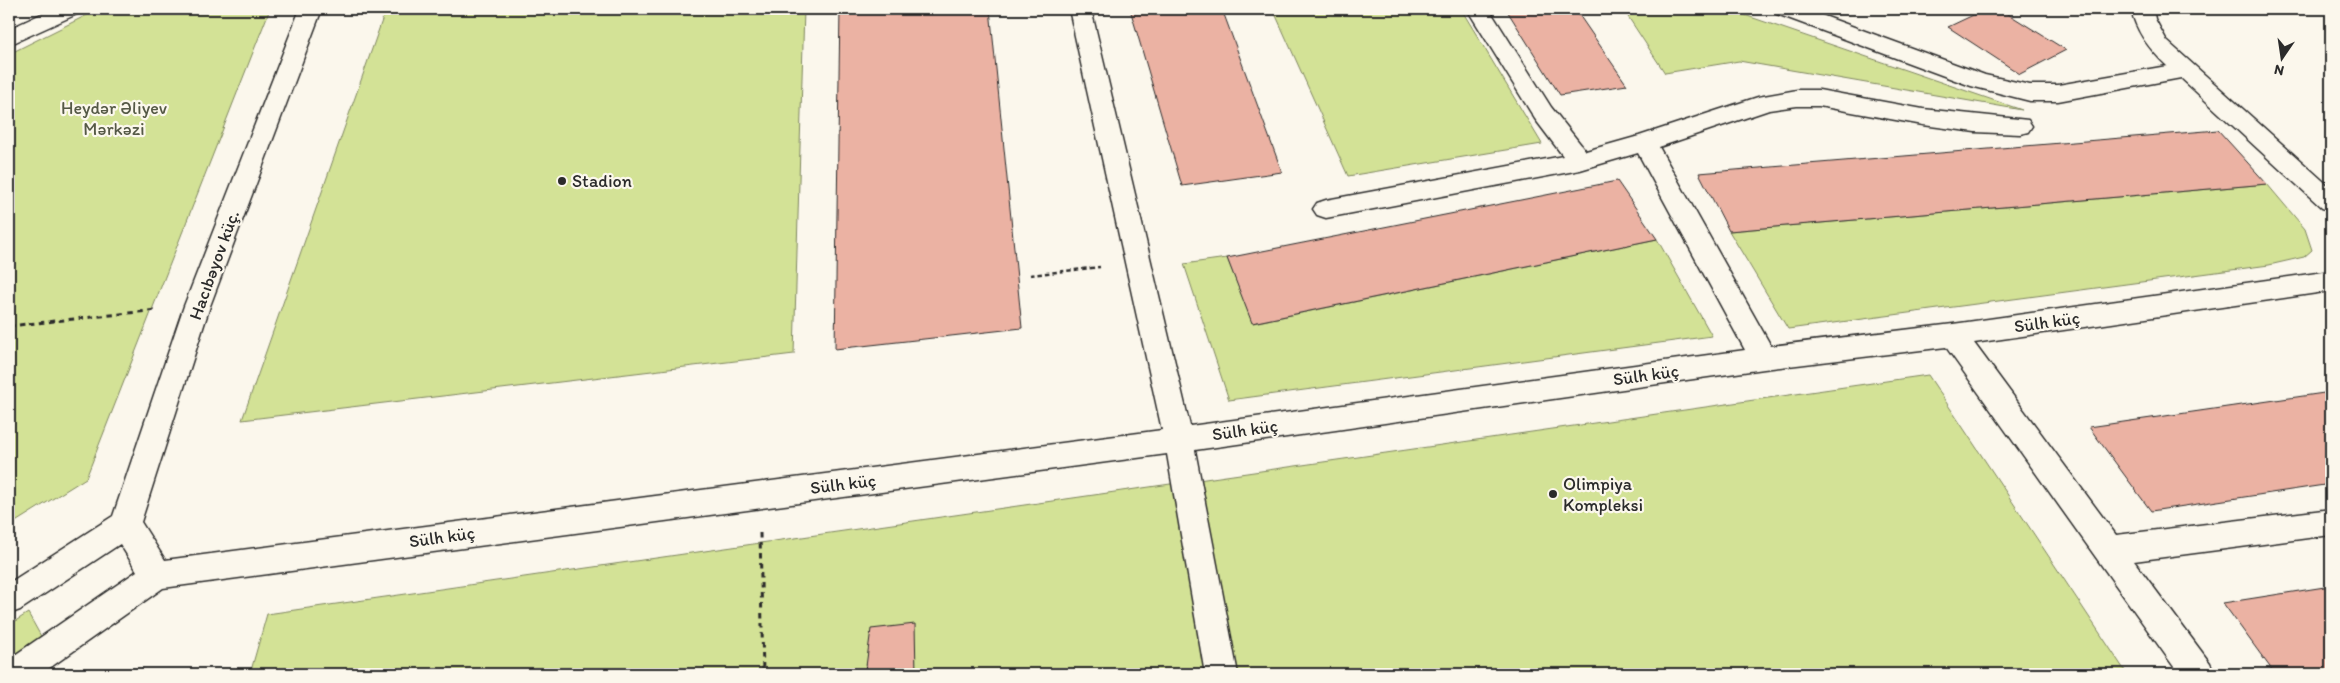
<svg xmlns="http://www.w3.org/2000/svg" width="2340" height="683" font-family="Itim,sans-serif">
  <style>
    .green { fill: #d3e296; stroke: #7f8660 }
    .building { fill: #ebb2a3; stroke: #2b2b2b }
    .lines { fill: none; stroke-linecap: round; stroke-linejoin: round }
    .minor-casing { stroke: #2b2b2b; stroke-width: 3 }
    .path-far1 { stroke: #2b2b2b; stroke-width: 2.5; stroke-dasharray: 4.5 3; stroke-linecap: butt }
    .path { stroke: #2b2b2b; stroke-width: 3; stroke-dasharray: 5.5 4.5; stroke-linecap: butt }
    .minor { fill: #fbf7ec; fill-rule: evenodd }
    .poi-dot { fill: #2b2b2b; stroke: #fbf7ec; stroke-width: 2 }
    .labels { text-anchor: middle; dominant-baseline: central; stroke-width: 4.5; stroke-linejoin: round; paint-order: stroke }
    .park-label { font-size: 18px; fill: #555946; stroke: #fbf7ec }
    .poi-label { font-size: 18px; fill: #2b2b2b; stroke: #fbf7ec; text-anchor: start }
    .street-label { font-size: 18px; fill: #2b2b2b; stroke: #fbf7ec }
  </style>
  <rect width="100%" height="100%" fill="#fbf7ec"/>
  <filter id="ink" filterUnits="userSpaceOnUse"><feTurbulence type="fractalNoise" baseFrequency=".02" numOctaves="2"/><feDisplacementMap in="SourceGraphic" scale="10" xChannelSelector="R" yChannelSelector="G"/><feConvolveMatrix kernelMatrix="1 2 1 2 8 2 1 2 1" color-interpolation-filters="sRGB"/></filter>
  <g filter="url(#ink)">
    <g class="green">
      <path d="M99,9H270L86,478L9,526V54Z"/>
      <path d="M386,9H804L794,354L242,420Z"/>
      <path d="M1273,9H1461L1542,144L1348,176Z"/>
      <path d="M1623,9H1727L2022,110L1739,61L1665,73Z"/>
      <path d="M2267,184L2305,229L2312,250L2304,257L2269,265L1788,329L1729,231Z"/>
      <path d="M1657,239L1712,336L1229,400L1184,264L1227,258L1253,323Z"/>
      <path d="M1928,375L2127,674H250L267,614Z"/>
      <path d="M28,613L43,640L9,664V625Z"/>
    </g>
    <g class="building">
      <path d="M840,9H990L1022,328L835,349Z"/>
      <path d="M1130,9H1222L1282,172L1182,186Z"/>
      <path d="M1506,9H1575L1627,85L1560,95Z"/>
      <path d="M1986,9H2000L2066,50L2020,74L1948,27Z"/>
      <path d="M2218,130L2267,184L1729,231L1699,173Z"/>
      <path d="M1617,181L1657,239L1252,323L1227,258Z"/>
      <path d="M2331,392V484L2151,511L2089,427Z"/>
      <path d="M2331,586V674H2275L2223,603Z"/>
      <path d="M915,624L916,674H865L871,629Z"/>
    </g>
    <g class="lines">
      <g class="minor-casing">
        <g id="minor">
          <path d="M52,9H80L77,14L9,45V29Z"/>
          <path d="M300,9H322L210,306L141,522L165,560L1162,430L1069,9H1091L1190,426L1745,350L1638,153L1580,170L1326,218L1317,215L1313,209L1317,203L1326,200L1563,156L1535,119L1467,9H1489L1551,107L1586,151L1639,136L1758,97L1797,90H1819L1923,109L2028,120L2032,126L2028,132L2020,134L1975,132L1923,125L1819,106H1797L1769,110L1659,147L1771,346L1953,324L2331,271V291L1974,343L2116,535L2331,509V535L2134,561L2210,663L2215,674H2179L1946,347L1764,369L1195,450L1238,674H1205L1167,454L163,588L41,674H9V659L137,571L120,544L20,610L9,614V583L113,516L184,306Z"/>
          <path d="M1774,9H1805L1985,75L2030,85H2058L2167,66C2150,50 2136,32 2131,9H2153L2155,19L2167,41L2331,188V211L2322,208L2181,78L2058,101H2030L1971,86L1777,14Z"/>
        </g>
      </g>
      <path class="path-far1" d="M1030,275L1100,267"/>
      <g class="path">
        <path d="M9,326L157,310"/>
        <path d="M760,533L763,674"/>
      </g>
      <use href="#minor" class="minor"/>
    </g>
  </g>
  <g class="poi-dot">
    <circle cx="562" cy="181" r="5"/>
    <circle cx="1553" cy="494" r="5"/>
  </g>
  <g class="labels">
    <g class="park-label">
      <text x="114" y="108">Heydər Əliyev<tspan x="114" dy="21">Mərkəzi</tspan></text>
    </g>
    <g class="poi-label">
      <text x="572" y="181">Stadion</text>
      <text x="1563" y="484">Olimpiya<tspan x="1563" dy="21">Kompleksi</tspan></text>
    </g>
    <g class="street-label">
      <text transform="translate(214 265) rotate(-70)">Hacıbəyov küç.</text>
      <text transform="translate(2047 322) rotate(-8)">Sülh küç</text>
      <text transform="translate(1646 375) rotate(-8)">Sülh küç</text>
      <text transform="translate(1245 430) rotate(-8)">Sülh küç</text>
      <text transform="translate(843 484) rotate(-7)">Sülh küç</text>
      <text transform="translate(442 537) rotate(-8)">Sülh küç</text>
    </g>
  </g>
  <rect width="2340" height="683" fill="none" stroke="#fbf7ec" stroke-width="30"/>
  <rect x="15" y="15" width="2310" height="653" fill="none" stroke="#2b2b2b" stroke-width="2" filter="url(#ink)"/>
  <g transform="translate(2282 58) rotate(193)" stroke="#fbf7ec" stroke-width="4" paint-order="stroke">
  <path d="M0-4L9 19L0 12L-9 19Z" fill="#2b2b2b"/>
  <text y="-8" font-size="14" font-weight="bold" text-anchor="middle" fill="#2b2b2b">N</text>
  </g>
</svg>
